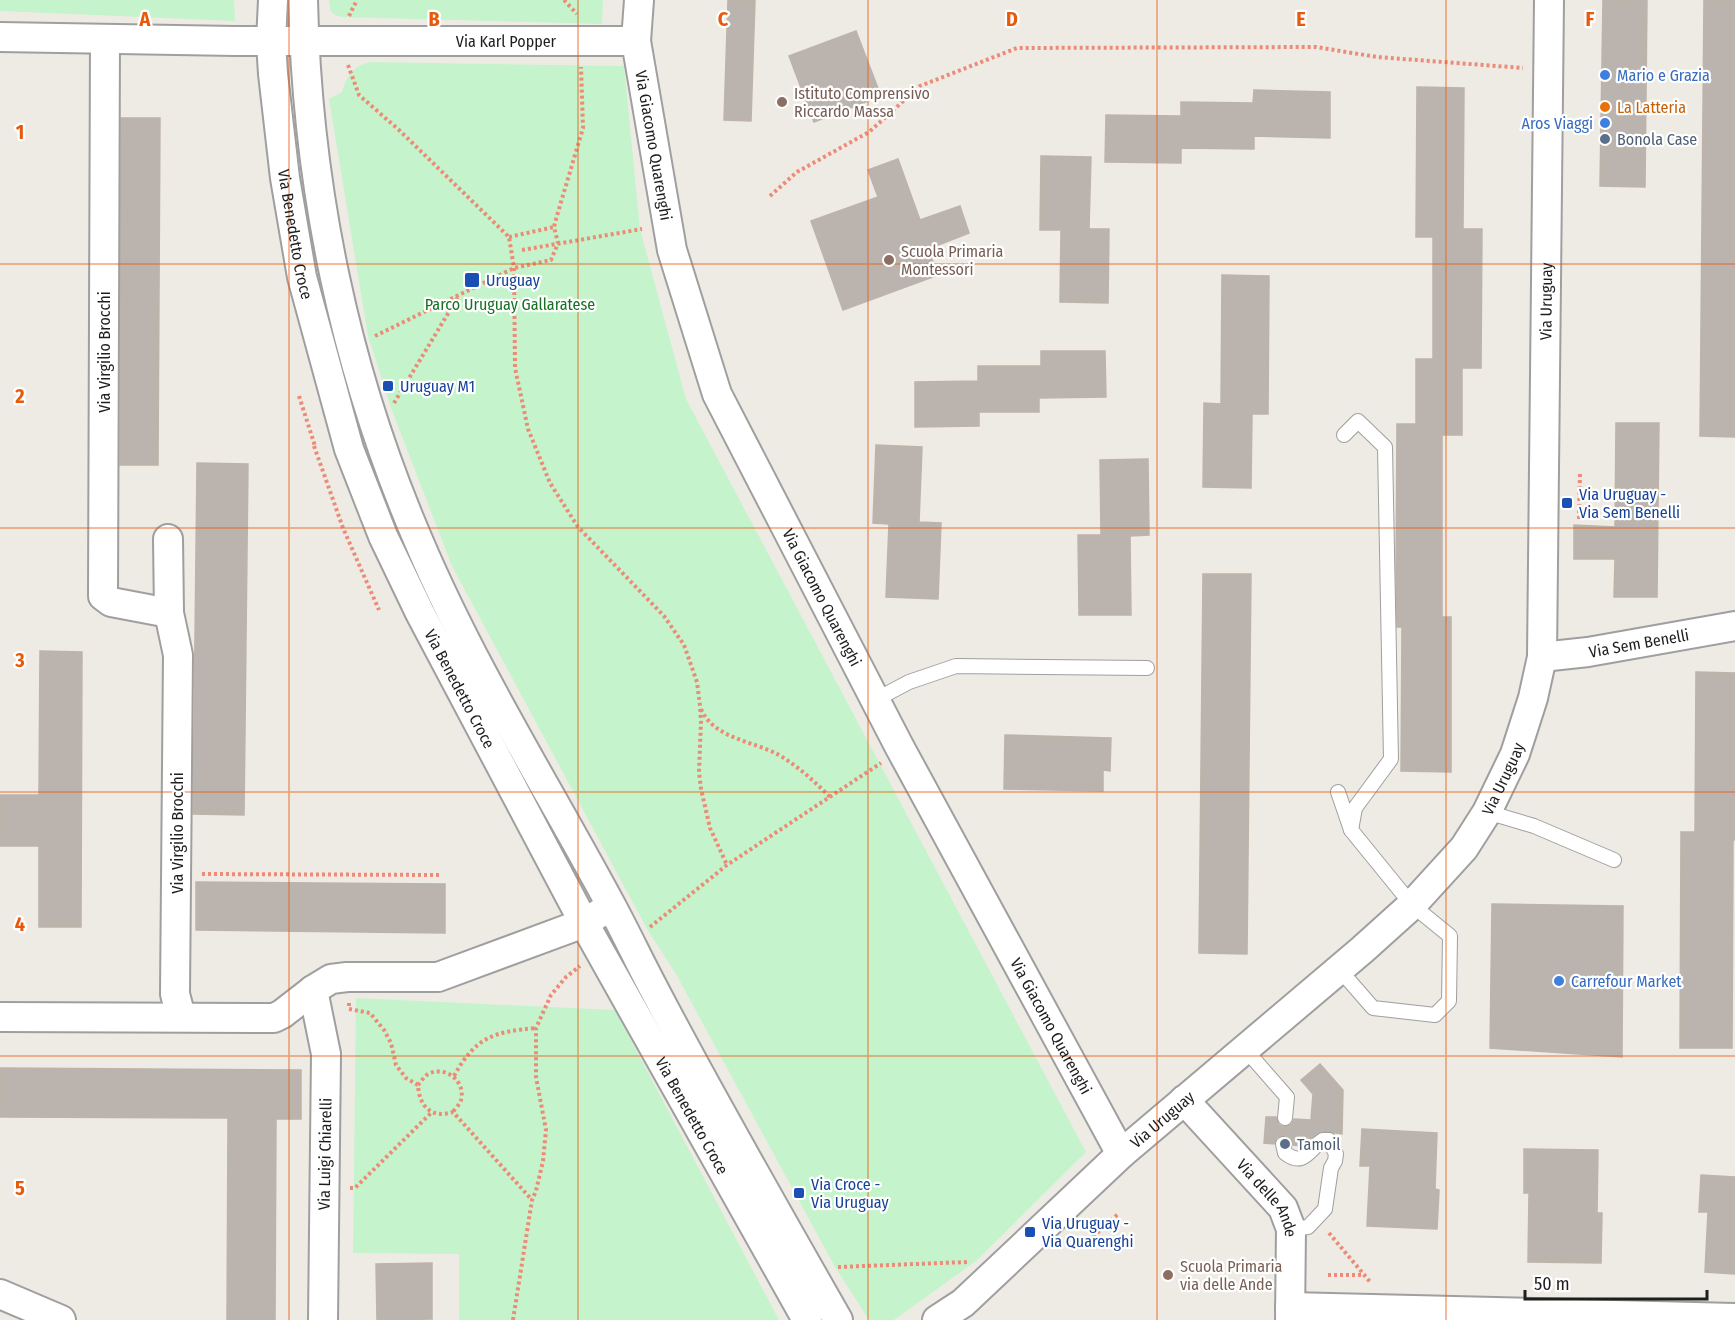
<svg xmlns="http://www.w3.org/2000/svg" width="1735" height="1320" font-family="'Fira Sans Condensed',sans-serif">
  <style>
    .park { fill: #c5f4cc }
    .building { fill: #bbb4ae; stroke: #beb3a8; stroke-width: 1.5 }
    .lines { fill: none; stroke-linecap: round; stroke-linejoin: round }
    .service-casing { stroke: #9f9f9f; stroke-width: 16 }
    .minor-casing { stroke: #9f9f9f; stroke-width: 32 }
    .path { stroke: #ec8b77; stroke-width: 4; stroke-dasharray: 3 3; stroke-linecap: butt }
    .service { stroke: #fff; stroke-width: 14 }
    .minor { stroke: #fff; stroke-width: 28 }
    .grid { fill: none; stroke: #e8590c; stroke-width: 1.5; stroke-opacity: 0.55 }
    .shop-dot { fill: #3f7fe0; stroke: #fff; stroke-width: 2 }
    .education-dot { fill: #8d6e63; stroke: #fff; stroke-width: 2 }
    .food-dot { fill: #e8710a; stroke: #fff; stroke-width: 2 }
    .service-dot { fill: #5c6f8a; stroke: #fff; stroke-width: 2 }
    .transit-dot { fill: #1a4fb4; stroke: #fff; stroke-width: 2 }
    .labels { text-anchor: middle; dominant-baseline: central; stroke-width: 4.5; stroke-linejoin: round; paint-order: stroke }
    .street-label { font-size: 16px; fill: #1e1e1e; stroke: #fff }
    .shop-label { font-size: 16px; fill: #366cbe; stroke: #fff; text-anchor: start }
    .education-label { font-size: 16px; fill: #785e54; stroke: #fff; text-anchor: start }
    .food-label { font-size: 16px; fill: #c56008; stroke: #fff; text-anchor: start }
    .service-label { font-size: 16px; fill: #4e5e75; stroke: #fff; text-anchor: start }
    .transit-label { font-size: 16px; fill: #164399; stroke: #fff; text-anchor: start }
    .park-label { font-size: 16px; fill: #167124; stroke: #fff }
    .grid-label { font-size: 20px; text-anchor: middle; font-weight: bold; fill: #e8590c; stroke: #fff; stroke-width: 4.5; stroke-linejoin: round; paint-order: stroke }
  </style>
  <rect width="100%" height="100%" fill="#eeebe4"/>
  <g class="park">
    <path d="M0,0H234L235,21L0,11Z"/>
    <path d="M329,0H603L602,24L342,17C330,15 330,10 329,0Z"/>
    <path d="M372,62L624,66L640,229L686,399L1086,1152L976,1261L894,1320H869L835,1267L676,974L647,929L452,566L391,408L368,336L329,99L342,92C347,76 354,64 372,62Z"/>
    <path d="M356,998L615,1010L779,1320H459V1254L353,1253Z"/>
  </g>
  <g class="building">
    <path d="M728,0H755L751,121L724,120Z"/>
    <path d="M1603,0H1647L1645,187L1600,186Z"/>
    <path d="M1704,0H1735V437L1700,436Z"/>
    <path d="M856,31L881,96L814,122L789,56Z"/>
    <path d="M1417,87L1464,88L1463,229H1482L1481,368H1462V435H1442V617H1451V772L1401,771L1402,627H1397L1396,574L1397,424H1416V359H1433V237H1416Z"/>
    <path d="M1254,90L1330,92V138L1254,136V149L1181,148V163L1105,162L1106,115L1181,116V102L1253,103Z"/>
    <path d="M121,118H160L158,465H120Z"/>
    <path d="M1041,156L1091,157L1089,229H1109L1108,303L1060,302L1061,230H1040Z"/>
    <path d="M898,159L920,220L960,206L969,233L928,249L938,275L843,310L811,221L878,197L868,170Z"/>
    <path d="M1222,275L1269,276L1268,414H1252L1251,488L1203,487L1204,403L1221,404Z"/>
    <path d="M1041,351H1105L1106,397L1039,398V412H979V426L915,427V382L978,381V366H1041Z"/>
    <path d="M1616,423H1659L1657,597H1614L1615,559H1574V525L1615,527Z"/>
    <path d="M876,445L922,447L919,522L941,523L938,599L886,597L889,524L873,523Z"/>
    <path d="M1148,459L1149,535L1130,536L1131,615H1079L1078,535H1101L1100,460Z"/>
    <path d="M197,463L248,464L244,815L193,814Z"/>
    <path d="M1203,574H1251L1247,954L1199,953Z"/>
    <path d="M40,651L82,652L81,927H39V846H0V795H39Z"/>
    <path d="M1696,672L1735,673V840H1733L1732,1048H1680L1681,832H1695Z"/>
    <path d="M1005,735L1111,738L1110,771L1103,770V791L1004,789Z"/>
    <path d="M196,882L445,884V933L196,930Z"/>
    <path d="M1492,904L1623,906L1622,1057L1490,1048Z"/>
    <path d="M1320,1064L1343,1090L1342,1134L1322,1131L1313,1137L1303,1146L1292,1145L1290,1138L1285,1135L1277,1137L1274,1144L1264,1143L1266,1117H1276L1279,1125L1285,1127L1292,1124L1294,1119L1311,1120L1313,1094L1301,1080Z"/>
    <path d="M0,1068L301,1070V1119H276L275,1320H227L228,1118L0,1117Z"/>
    <path d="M1362,1129L1437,1133L1435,1189L1439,1190L1437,1229L1367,1226L1370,1166H1360Z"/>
    <path d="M1524,1149L1598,1150L1597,1213H1602L1601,1263L1528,1262L1529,1193H1524Z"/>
    <path d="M1701,1175L1735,1177V1274L1705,1272L1708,1212H1699Z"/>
    <path d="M432,1263V1319L377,1320L376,1264Z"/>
  </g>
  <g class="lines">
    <g class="service-casing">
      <g id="service">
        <path d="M875,700L909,682L956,666L1147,668"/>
        <path d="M1338,792L1351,830L1355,808L1391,759L1385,447L1358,421L1344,435"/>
        <path d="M1487,812L1534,826L1614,860"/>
        <path d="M1339,969L1373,1008L1435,1015L1449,1001L1450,936L1412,905L1351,830"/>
        <path d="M1245,1049L1287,1097L1285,1118"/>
        <path d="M1283,1144L1285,1153C1304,1168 1309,1149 1323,1140H1329L1336,1154L1335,1161L1331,1168L1325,1209L1308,1227L1291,1229"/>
      </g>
    </g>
    <g class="minor-casing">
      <g id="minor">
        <path id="s1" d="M273,0L271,42L273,74L285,178L302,277L349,449L383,536L420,613L584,923L807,1320"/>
        <path d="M303,0C307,186 345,371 419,542C473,669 547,786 612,907C627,935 640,963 655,991C713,1102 776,1211 838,1320"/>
        <path id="s2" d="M639,0L636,41L672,250L717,394L899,746L1121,1154"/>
        <path id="s3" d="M0,37L235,41H636"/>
        <path d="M105,39L103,596L111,602L169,613"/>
        <path d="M168,539L169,613L178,655L175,994L181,1017"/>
        <path id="s4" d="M1542,657L1588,652L1735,626"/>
        <path d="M313,990L326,1054L323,1320"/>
        <path d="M0,1017L274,1018L282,1014L313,990L331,979L347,977H438L584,923L600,913"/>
        <path id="s5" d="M1184,1100L1283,1208L1291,1229L1290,1320"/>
        <path d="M0,1294L61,1320"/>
        <path d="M1290,1307L1735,1318"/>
        <path id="s6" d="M937,1320L963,1303L1121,1154L1362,950L1412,905L1464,848L1487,812L1515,754L1533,698L1542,657L1549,0"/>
      </g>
    </g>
    <g class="path">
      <path d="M564,0L577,14"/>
      <path d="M349,16L357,0"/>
      <path d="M348,65L359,95L399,130L509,237L514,268L515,368L528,429L550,483L578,527L664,616L684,645L697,682L700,706L701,721L699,772L701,789L710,828L727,865"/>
      <path d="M770,196L797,172L869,132L920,86L1017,48L1316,47L1377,57L1523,68"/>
      <path d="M509,237L554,227"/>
      <path d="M522,250L642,229"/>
      <path d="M375,336L514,268L551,260L558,243L554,227L556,219L583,128L581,67"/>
      <path d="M299,396L315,446"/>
      <path d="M394,403L458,297"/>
      <path d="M314,446L343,528L379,610"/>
      <path d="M1579,519L1580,472"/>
      <path d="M701,709C714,739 754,741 779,755C799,767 814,781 830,797"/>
      <path d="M202,874L439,875"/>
      <path d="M650,927L727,865L881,763"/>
      <path d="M349,1003V1009L370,1013L384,1030L391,1043L396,1065L406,1078L418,1085C419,1106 431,1119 453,1112L532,1200"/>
      <path d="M454,1076C476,1036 494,1032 536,1028"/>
      <path d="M418,1085C421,1081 425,1076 428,1074C445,1065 466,1081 461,1100C460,1104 455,1109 453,1112"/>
      <path d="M350,1188H355L432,1112"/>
      <path d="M1329,1233L1371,1283"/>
      <path d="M1084,1245L1118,1214"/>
      <path d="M838,1267L968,1262"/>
      <path d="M1328,1275H1364"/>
      <path d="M513,1320L532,1200L536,1191L543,1161L546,1130L536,1077V1028L551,995L566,977L580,966"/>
    </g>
    <use href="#service" class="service"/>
    <use href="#minor" class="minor"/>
  </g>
  <path class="grid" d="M289,0V1320M578,0V1320M868,0V1320M1157,0V1320M1446,0V1320M0,264H1735M0,528H1735M0,792H1735M0,1056H1735"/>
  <g class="shop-dot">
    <circle cx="1605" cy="75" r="6"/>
    <circle cx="1605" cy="123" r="6"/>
    <circle cx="1559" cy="981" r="6"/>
  </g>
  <g class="education-dot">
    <circle cx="782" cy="102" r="6"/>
    <circle cx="889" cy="260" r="6"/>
    <circle cx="1168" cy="1275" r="6"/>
  </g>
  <circle class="food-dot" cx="1605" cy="107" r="6"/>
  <g class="service-dot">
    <circle cx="1605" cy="139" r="6"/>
    <circle cx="1285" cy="1144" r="6"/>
  </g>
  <g class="transit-dot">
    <rect x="464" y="272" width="16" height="16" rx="3"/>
    <rect x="382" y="380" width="12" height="12" rx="3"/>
    <rect x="1561" y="497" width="12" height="12" rx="3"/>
    <rect x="793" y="1187" width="12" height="12" rx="3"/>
    <rect x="1024" y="1226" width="12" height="12" rx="3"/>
  </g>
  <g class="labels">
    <g class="street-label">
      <text stroke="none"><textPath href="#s3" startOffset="506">Via Karl Popper</textPath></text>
      <text stroke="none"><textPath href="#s2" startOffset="147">Via Giacomo Quarenghi</textPath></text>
      <text stroke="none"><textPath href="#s1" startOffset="236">Via Benedetto Croce</textPath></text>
      <text stroke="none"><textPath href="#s6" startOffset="1272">Via Uruguay</textPath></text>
      <text transform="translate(104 352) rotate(-90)">Via Virgilio Brocchi</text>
      <text stroke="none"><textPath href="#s2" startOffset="633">Via Giacomo Quarenghi</textPath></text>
      <text stroke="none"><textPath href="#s4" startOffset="98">Via Sem Benelli</textPath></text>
      <text stroke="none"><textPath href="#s1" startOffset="722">Via Benedetto Croce</textPath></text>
      <text stroke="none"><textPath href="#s6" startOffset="788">Via Uruguay</textPath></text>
      <text transform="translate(177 833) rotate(-90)">Via Virgilio Brocchi</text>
      <text stroke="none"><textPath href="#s2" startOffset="1119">Via Giacomo Quarenghi</textPath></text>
      <text stroke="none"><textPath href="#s1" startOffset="1208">Via Benedetto Croce</textPath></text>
      <text stroke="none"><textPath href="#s6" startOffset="302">Via Uruguay</textPath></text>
      <text transform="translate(325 1154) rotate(-89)">Via Luigi Chiarelli</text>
      <text stroke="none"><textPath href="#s5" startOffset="130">Via delle Ande</textPath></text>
    </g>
    <g class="shop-label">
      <text x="1617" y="75">Mario e Grazia</text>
      <text x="1593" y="123" text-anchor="end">Aros Viaggi</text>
      <text x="1571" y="981">Carrefour Market</text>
    </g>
    <g class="education-label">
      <text x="794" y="93">Istituto Comprensivo<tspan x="794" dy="18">Riccardo Massa</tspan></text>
      <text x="901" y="251">Scuola Primaria<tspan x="901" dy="18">Montessori</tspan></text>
      <text x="1180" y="1266">Scuola Primaria<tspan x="1180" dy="18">via delle Ande</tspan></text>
    </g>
    <g class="food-label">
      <text x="1617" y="107">La Latteria</text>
    </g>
    <g class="service-label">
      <text x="1617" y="139">Bonola Case</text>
      <text x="1297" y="1144">Tamoil</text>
    </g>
    <g class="transit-label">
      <text x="486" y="280">Uruguay</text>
      <text x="400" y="386">Uruguay M1</text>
      <text x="1579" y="494">Via Uruguay -<tspan x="1579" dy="18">Via Sem Benelli</tspan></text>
      <text x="811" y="1184">Via Croce -<tspan x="811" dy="18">Via Uruguay</tspan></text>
      <text x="1042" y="1223">Via Uruguay -<tspan x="1042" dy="18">Via Quarenghi</tspan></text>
    </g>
    <g class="park-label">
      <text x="510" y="304">Parco Uruguay Gallaratese</text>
    </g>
  </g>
  <g class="grid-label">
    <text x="145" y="26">A</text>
    <text x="434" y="26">B</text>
    <text x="723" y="26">C</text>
    <text x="1012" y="26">D</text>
    <text x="1301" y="26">E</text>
    <text x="1590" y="26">F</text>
    <text x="20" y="139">1</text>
    <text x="20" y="403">2</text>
    <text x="20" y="667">3</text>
    <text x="20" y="931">4</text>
    <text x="20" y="1195">5</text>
  </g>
  <path d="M1525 1290v9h182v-9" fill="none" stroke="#1e1e1e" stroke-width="3"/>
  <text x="1534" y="1290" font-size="18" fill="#1e1e1e" stroke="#ffffff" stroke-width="4.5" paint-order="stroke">50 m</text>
</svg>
